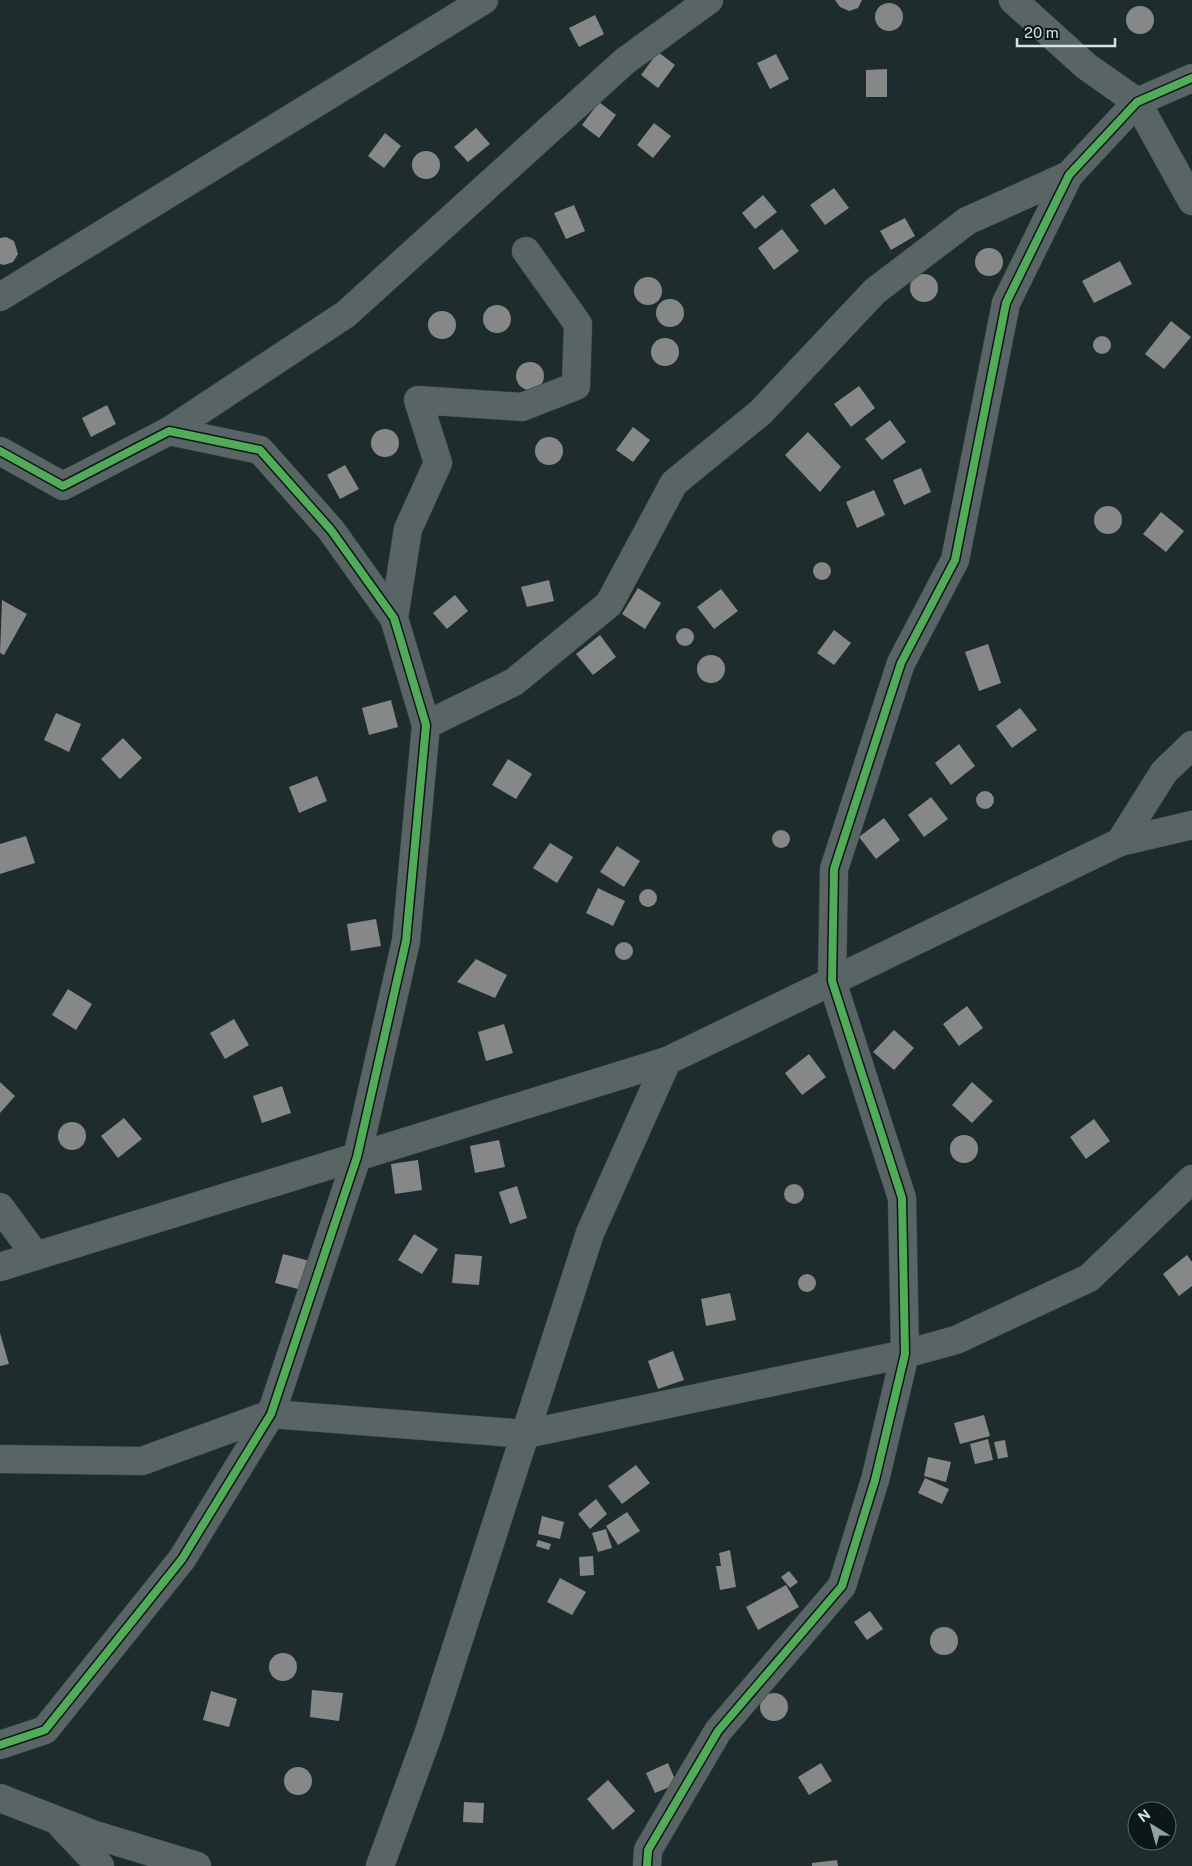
<svg xmlns="http://www.w3.org/2000/svg" width="1192" height="1866" font-family="'Public Sans',sans-serif">
  <style>
    .building { fill: #868787 }
    .lines { fill: none; stroke-linecap: round; stroke-linejoin: round }
    .minor-casing { stroke: #3d4848; stroke-width: 29 }
    .minor { stroke: #596465; stroke-width: 28 }
    .cycleway-casing { stroke: #0c1717; stroke-width: 11 }
    .cycleway { stroke: #51ab58; stroke-width: 8 }
  </style>
  <rect width="100%" height="100%" fill="#1e2c2d"/>
  <g class="building">
    <path d="M835,0H862L858,8L849,11L840,7Z"/>
    <circle cx="889" cy="17" r="14"/>
    <circle cx="1140" cy="20" r="14"/>
    <path d="M595,15L604,34L579,47L569,28Z"/>
    <path d="M658,52L675,65L658,88L641,75Z"/>
    <path d="M776,54L789,79L770,89L757,63Z"/>
    <path d="M887,69V97H866V70Z"/>
    <path d="M599,102L616,115L599,138L582,125Z"/>
    <path d="M654,123L671,136L653,158L637,145Z"/>
    <path d="M476,128L490,144L468,162L454,147Z"/>
    <path d="M385,133L401,146L384,168L368,156Z"/>
    <circle cx="426" cy="165" r="14"/>
    <path d="M834,188L849,208L825,225L810,205Z"/>
    <path d="M763,195L777,212L755,229L742,213Z"/>
    <path d="M574,205L585,231L566,239L554,213Z"/>
    <path d="M905,218L915,236L891,250L880,231Z"/>
    <path d="M782,229L799,251L774,270L758,248Z"/>
    <path d="M6,237L14,241L18,254L13,262L4,265L0,264V238Z"/>
    <circle cx="989" cy="262" r="14"/>
    <path d="M1120,261L1132,284L1094,303L1082,281Z"/>
    <circle cx="924" cy="288" r="14"/>
    <circle cx="648" cy="291" r="14"/>
    <circle cx="670" cy="313" r="14"/>
    <circle cx="497" cy="319" r="14"/>
    <circle cx="442" cy="325" r="14"/>
    <path d="M1171,321L1191,337L1164,369L1145,354Z"/>
    <circle cx="1102" cy="345" r="9"/>
    <circle cx="665" cy="352" r="14"/>
    <circle cx="530" cy="376" r="14"/>
    <path d="M859,386L875,408L851,427L834,404Z"/>
    <path d="M107,405L116,424L91,437L82,418Z"/>
    <path d="M890,420L906,442L882,460L865,439Z"/>
    <path d="M633,427L650,440L633,462L616,450Z"/>
    <circle cx="385" cy="443" r="14"/>
    <path d="M808,432L841,467L820,492L785,455Z"/>
    <circle cx="549" cy="451" r="14"/>
    <path d="M345,465L359,489L340,499L327,475Z"/>
    <path d="M921,468L931,492L904,505L893,480Z"/>
    <path d="M874,490L885,515L857,528L846,502Z"/>
    <circle cx="1108" cy="520" r="14"/>
    <path d="M1161,512L1184,531L1166,552L1143,534Z"/>
    <circle cx="822" cy="571" r="9"/>
    <path d="M549,580L554,601L527,607L521,587Z"/>
    <path d="M638,588L661,603L645,629L622,614Z"/>
    <path d="M721,589L738,611L714,629L697,607Z"/>
    <path d="M455,595L468,611L447,629L433,613Z"/>
    <path d="M2,600L27,614L4,655L0,653Z"/>
    <circle cx="685" cy="637" r="9"/>
    <path d="M834,630L851,643L834,665L817,653Z"/>
    <path d="M600,635L616,657L593,675L576,654Z"/>
    <path d="M988,644L1001,683L979,691L965,652Z"/>
    <circle cx="711" cy="669" r="14"/>
    <path d="M391,700L398,727L369,735L362,708Z"/>
    <path d="M1020,708L1037,730L1012,748L996,726Z"/>
    <path d="M56,713L81,724L69,752L44,740Z"/>
    <path d="M123,738L142,758L120,779L101,759Z"/>
    <path d="M959,744L975,766L951,785L935,763Z"/>
    <path d="M508,759L532,774L516,799L492,785Z"/>
    <path d="M317,776L327,801L299,813L289,787Z"/>
    <circle cx="985" cy="800" r="9"/>
    <path d="M931,797L948,819L924,837L908,815Z"/>
    <path d="M884,818L900,840L876,859L859,837Z"/>
    <circle cx="781" cy="839" r="9"/>
    <path d="M26,836L35,863L0,874V844Z"/>
    <path d="M550,843L573,857L557,883L533,868Z"/>
    <path d="M617,846L640,861L624,887L600,872Z"/>
    <path d="M598,888L625,901L613,926L586,913Z"/>
    <circle cx="648" cy="898" r="9"/>
    <path d="M376,919L381,946L351,951L347,924Z"/>
    <circle cx="624" cy="951" r="9"/>
    <path d="M476,959L507,975L495,998L457,982Z"/>
    <path d="M68,989L92,1004L76,1030L52,1015Z"/>
    <path d="M967,1006L983,1028L959,1046L943,1024Z"/>
    <path d="M234,1019L249,1045L225,1059L210,1033Z"/>
    <path d="M504,1024L513,1053L486,1061L478,1032Z"/>
    <path d="M894,1030L914,1048L894,1070L873,1052Z"/>
    <path d="M809,1054L826,1077L802,1095L785,1073Z"/>
    <path d="M0,1082L15,1096L0,1113Z"/>
    <path d="M972,1082L993,1101L972,1123L952,1105Z"/>
    <path d="M282,1086L291,1113L262,1123L253,1096Z"/>
    <path d="M124,1118L142,1139L118,1158L101,1136Z"/>
    <path d="M1094,1119L1110,1141L1086,1159L1070,1137Z"/>
    <circle cx="72" cy="1136" r="14"/>
    <circle cx="964" cy="1149" r="14"/>
    <path d="M499,1140L505,1167L475,1173L470,1146Z"/>
    <path d="M418,1160L422,1190L395,1194L391,1164Z"/>
    <circle cx="794" cy="1194" r="10"/>
    <path d="M517,1186L527,1218L510,1224L499,1192Z"/>
    <path d="M414,1234L438,1249L422,1274L398,1260Z"/>
    <path d="M283,1254L310,1261L302,1290L275,1283Z"/>
    <path d="M455,1254L482,1256L479,1285L452,1283Z"/>
    <path d="M1187,1255L1192,1262V1286L1179,1296L1163,1274Z"/>
    <circle cx="807" cy="1283" r="9"/>
    <path d="M730,1293L736,1320L706,1326L701,1299Z"/>
    <path d="M0,1333L9,1364L0,1366Z"/>
    <path d="M673,1351L684,1380L658,1389L648,1361Z"/>
    <path d="M984,1415L990,1436L960,1444L954,1423Z"/>
    <path d="M988,1439L993,1460L975,1464L970,1444Z"/>
    <path d="M1005,1440L1008,1457L998,1459L994,1442Z"/>
    <path d="M928,1457L951,1462L946,1482L924,1476Z"/>
    <path d="M636,1465L650,1483L622,1504L608,1486Z"/>
    <path d="M925,1478L949,1489L942,1504L918,1493Z"/>
    <path d="M596,1499L607,1514L590,1529L578,1514Z"/>
    <path d="M627,1512L640,1531L618,1545L606,1526Z"/>
    <path d="M542,1516L564,1522L560,1539L538,1534Z"/>
    <path d="M606,1529L612,1548L598,1552L592,1533Z"/>
    <path d="M538,1540L551,1544L549,1550L536,1546Z"/>
    <path d="M730,1550L736,1587L720,1590L716,1566H721L719,1553Z"/>
    <path d="M593,1556L594,1575L580,1576L579,1557Z"/>
    <path d="M789,1571L798,1582L790,1588L781,1577Z"/>
    <path d="M560,1578L586,1592L572,1615L547,1602Z"/>
    <path d="M786,1585L799,1607L758,1630L746,1607Z"/>
    <path d="M870,1611L883,1629L867,1640L854,1622Z"/>
    <circle cx="944" cy="1641" r="14"/>
    <circle cx="283" cy="1667" r="14"/>
    <path d="M312,1690L343,1693L339,1721L310,1717Z"/>
    <path d="M211,1691L237,1699L229,1727L203,1720Z"/>
    <circle cx="774" cy="1707" r="14"/>
    <path d="M668,1763L677,1784L655,1793L646,1773Z"/>
    <path d="M821,1763L832,1781L809,1795L798,1777Z"/>
    <circle cx="298" cy="1781" r="14"/>
    <path d="M608,1780L635,1811L613,1830L587,1799Z"/>
    <path d="M464,1802L484,1803L483,1823L463,1822Z"/>
    <path d="M837,1860L838,1866H812V1863Z"/>
  </g>
  <g class="lines">
    <g class="minor-casing">
      <g id="minor">
        <path d="M1013,0L1086,66L1137,102L1192,201"/>
        <path d="M0,297L484,0"/>
        <path d="M169,431L346,314L625,61L709,0"/>
        <path d="M0,451L63,486L169,431L260,450L331,530L394,618L426,725L406,941L357,1157L271,1414L182,1559L45,1730L0,1745"/>
        <path d="M394,618L408,529L438,463L418,400L522,407L576,386L578,324L526,251"/>
        <path d="M426,725L514,682L609,604L674,483L761,412L875,291L967,221L1069,175"/>
        <path d="M1120,842L1164,772L1192,745"/>
        <path d="M0,1207L36,1256"/>
        <path d="M0,1267L667,1061L1120,842L1192,825"/>
        <path d="M0,1459L142,1461L271,1414L526,1434L905,1354L956,1340L1089,1278L1192,1179"/>
        <path d="M0,1798L95,1835L197,1866"/>
        <path d="M61,1825L100,1866"/>
        <path d="M380,1866L429,1732L590,1233L667,1061"/>
        <path d="M647,1866L648,1850L718,1731L842,1586L875,1480L905,1354L902,1198L832,981L834,869L901,663L955,560L1006,303L1069,175L1137,102L1192,78"/>
      </g>
    </g>
    <use href="#minor" class="minor"/>
    <g class="cycleway-casing">
      <g id="cycleway">
        <path d="M0,451L63,486L169,431L260,450L331,530L394,618L426,725L406,941L357,1157L271,1414L182,1559L45,1730L0,1745"/>
        <path d="M647,1866L648,1850L718,1731L842,1586L875,1480L905,1354L902,1198L832,981L834,869L901,663L955,560L1006,303L1069,175L1137,102L1192,78"/>
      </g>
    </g>
    <use href="#cycleway" class="cycleway"/>
  </g>
  <g transform="translate(1152 1826) rotate(323)"><circle r="24" fill="#0c1717" stroke="#5c6869"/>
  <path d="M0-4L9 19L0 12L-9 19Z" fill="#94a2a3"/>
  <text y="-8" font-size="14" font-weight="bold" text-anchor="middle" fill="#d4e2e3">N</text>
  </g>
  <path d="M1017 38v8h98v-8" fill="none" stroke="#d4e2e3" stroke-width="2.5"/>
  <text x="1024" y="38" font-size="15" fill="#d4e2e3" stroke="#0c1717" stroke-width="4" paint-order="stroke">20 m</text>
</svg>
